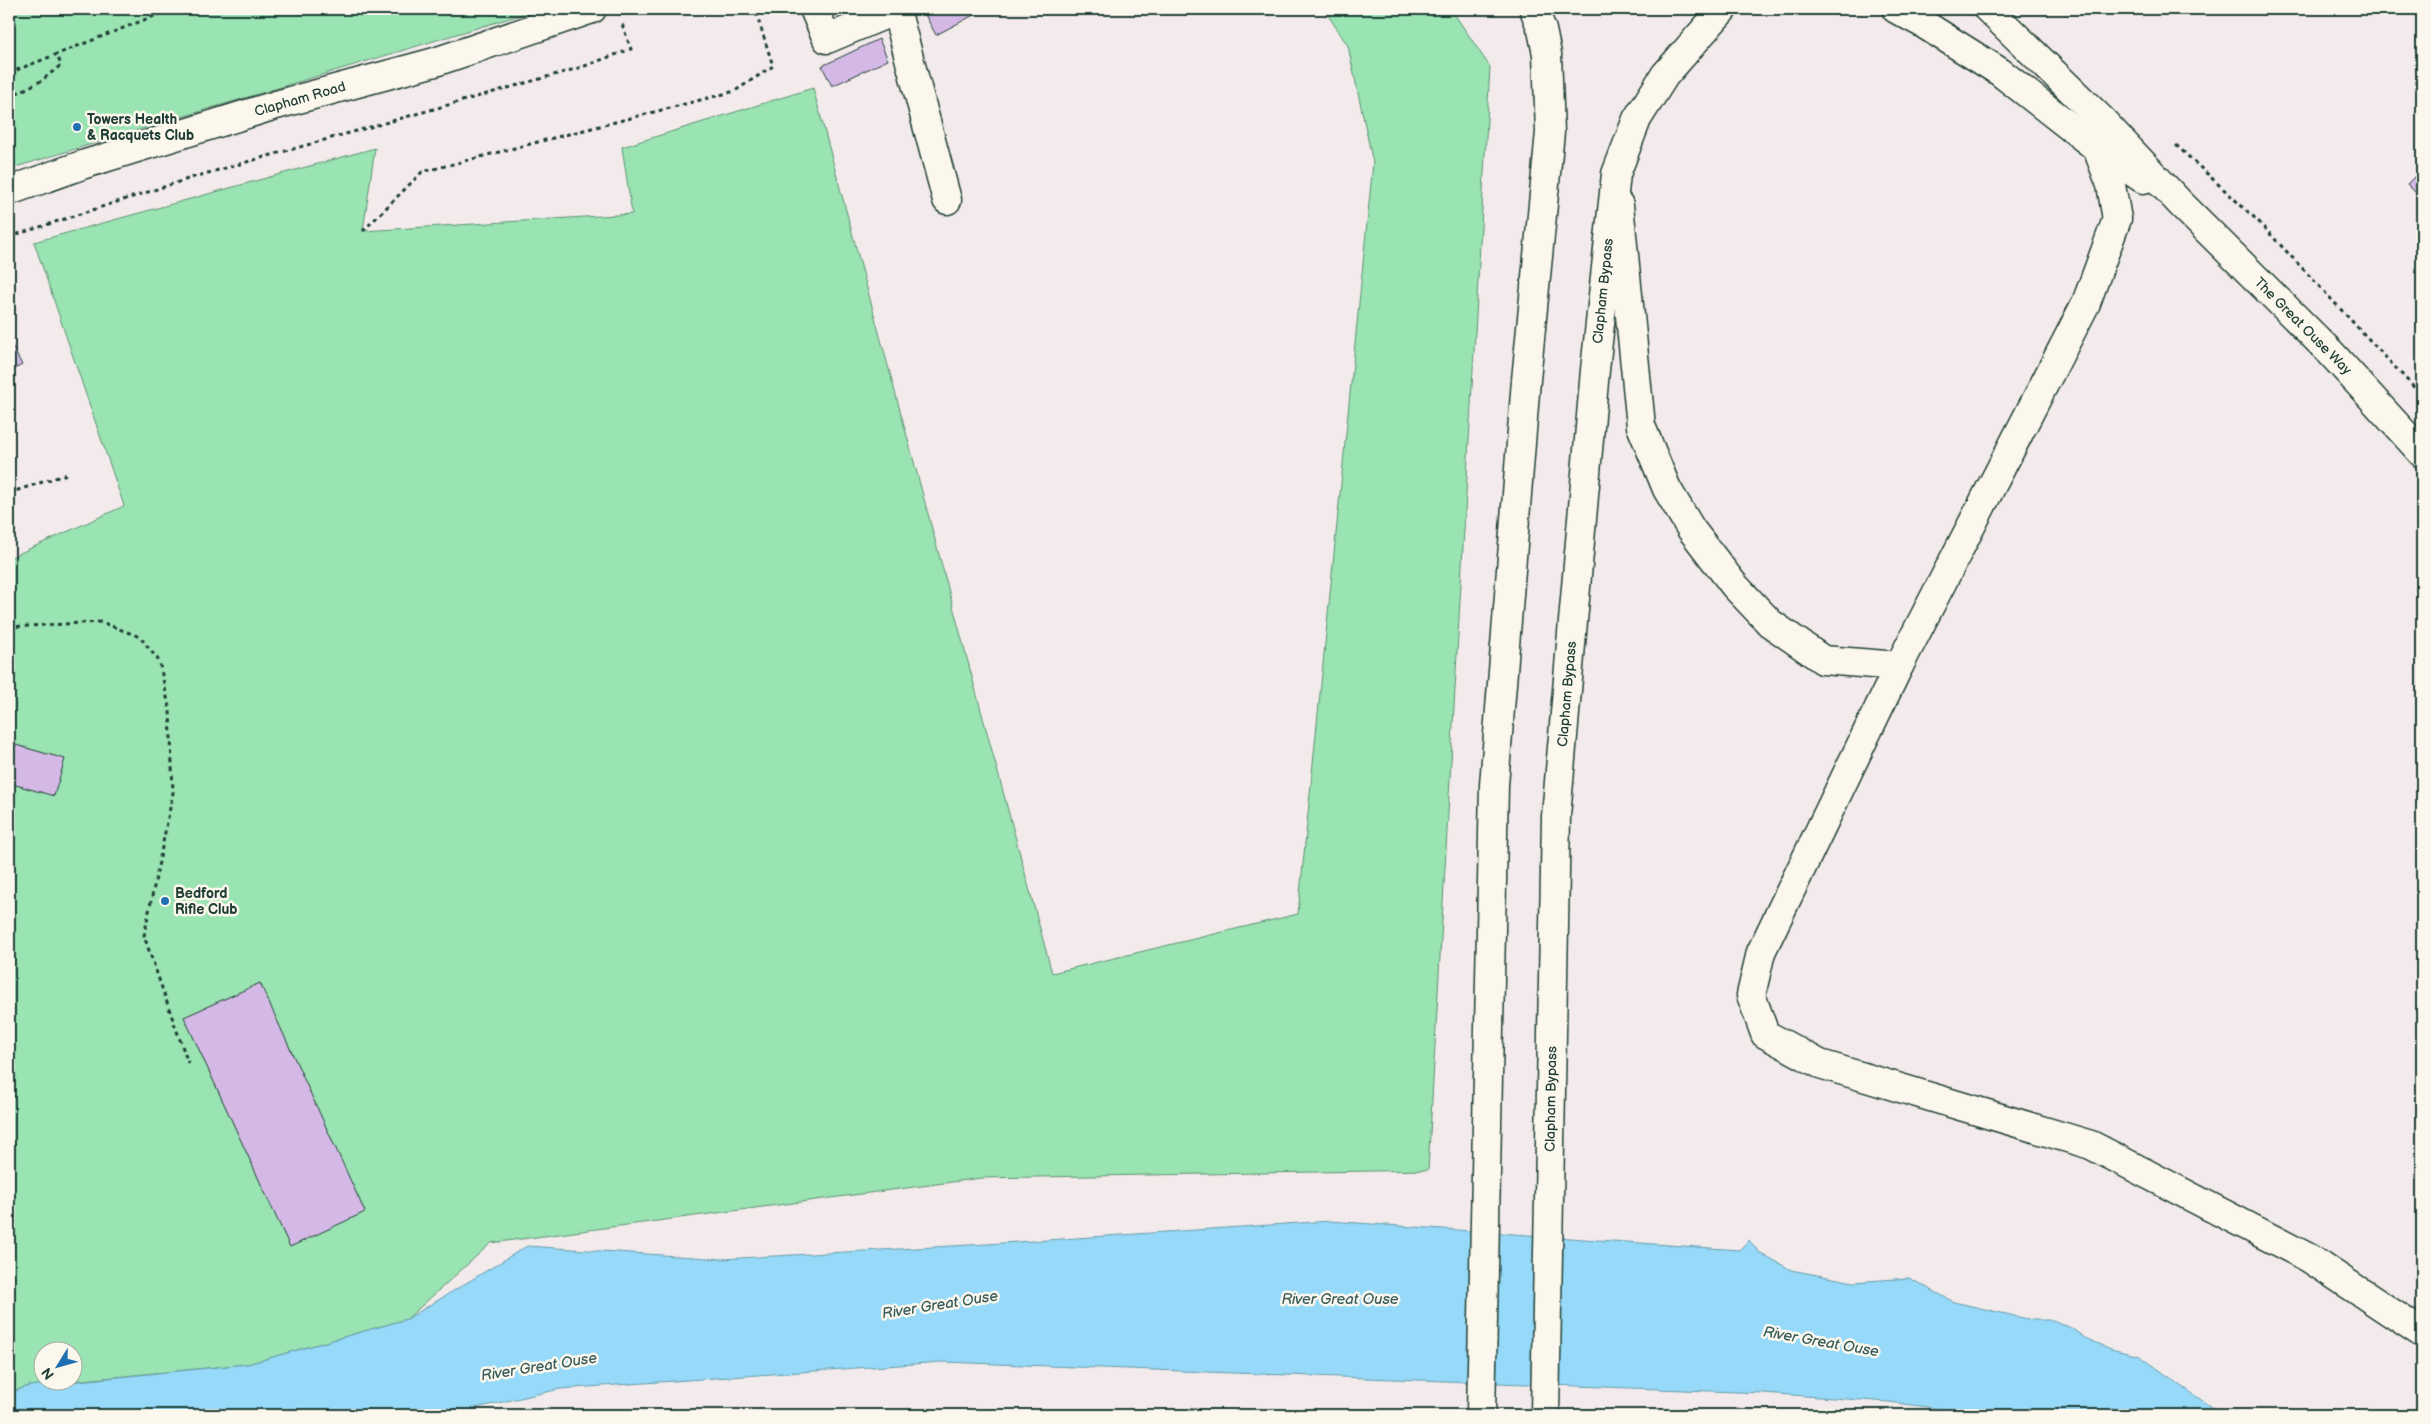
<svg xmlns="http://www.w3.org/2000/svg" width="2431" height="1424" font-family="'Balsamiq Sans',sans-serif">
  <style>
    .green { fill: #9ae3b2; stroke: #5c9073 }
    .water { fill: #96d9f8; stroke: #669baa }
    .building { fill: #d4b9e7; stroke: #1f3d34 }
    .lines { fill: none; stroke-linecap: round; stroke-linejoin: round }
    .minor-casing { stroke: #1f3d34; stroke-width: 31 }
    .highway-casing { stroke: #1f3d34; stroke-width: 31 }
    .path { stroke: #1f3d34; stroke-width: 3; stroke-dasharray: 4 4; stroke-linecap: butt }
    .minor { stroke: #fbf7ec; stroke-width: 28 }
    .highway { stroke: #fbf7ec; stroke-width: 28 }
    .poi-dot { fill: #1f6fb2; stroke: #fbf7ec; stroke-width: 2 }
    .labels { text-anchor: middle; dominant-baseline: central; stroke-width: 5; stroke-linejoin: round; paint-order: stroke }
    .street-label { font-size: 14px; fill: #1f3d34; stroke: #fbf7ec }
    .poi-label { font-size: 14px; font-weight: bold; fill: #1f3d34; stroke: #fbf7ec; text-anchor: start }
    .water-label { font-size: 15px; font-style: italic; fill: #375c5b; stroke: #fbf7ec }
  </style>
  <rect width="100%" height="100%" fill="#f3ebeb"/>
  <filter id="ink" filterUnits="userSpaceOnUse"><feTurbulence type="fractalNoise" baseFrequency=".02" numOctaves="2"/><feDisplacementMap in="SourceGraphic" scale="10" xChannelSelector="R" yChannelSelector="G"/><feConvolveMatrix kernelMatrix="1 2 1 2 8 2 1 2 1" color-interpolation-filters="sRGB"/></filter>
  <g filter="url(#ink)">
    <g class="green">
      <path d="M9,9H540L9,169Z"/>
      <path d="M1324,9H1451L1490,67L1428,1170L982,1178L491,1243L407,1319L248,1364L73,1381L72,1352H42V1382H71L29,1386L9,1393V558L124,506L34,242L375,148L363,231L632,214L622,147L813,88L1052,973L1298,914L1373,163L1348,46Z"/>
    </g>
    <path class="water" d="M1330,1221L1739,1250L1749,1240L1759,1252L1791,1270L1854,1282L1909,1278L1954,1302L2032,1320H2053L2071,1328L2085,1338L2111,1349L2140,1356L2222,1415H1988L1889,1402L1763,1393L942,1362L560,1389L445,1415H9V1393L29,1386L248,1364L407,1319L527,1246L722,1259L987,1244Z"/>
    <g class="building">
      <path d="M922,9H985L936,35Z"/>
      <path d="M879,39L888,60L832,86L822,66Z"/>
      <path d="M2422,169V199L2407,184Z"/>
      <path d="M9,340L22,365L9,372Z"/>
      <path d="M9,743L65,759L54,796L9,783Z"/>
      <path d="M260,983L365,1212L290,1247L184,1017Z"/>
    </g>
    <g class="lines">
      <g class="minor-casing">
        <g id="minor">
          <path d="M814,9L827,39L896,10"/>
          <path d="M896,9L947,200"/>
          <path d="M2097,148L2111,185L2117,219L2086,303L1899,666L1761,952L1751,995L1765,1034L1820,1064L2091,1145L2309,1258L2422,1333"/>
          <path d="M9,191L82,165L276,105L435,62L592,9"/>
          <path d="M1619,205L1641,426L1667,489L1691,529L1734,585L1770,623L1823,660L1899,666"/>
        </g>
      </g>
      <g class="highway-casing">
        <g id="highway">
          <path d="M1896,9L1922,23L2000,72L2097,148L2143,179"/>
          <path d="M1988,9L2102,120L2180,203L2331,353L2422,453"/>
          <path d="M1481,1415L1494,785L1526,380L1550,132L1547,54L1542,30L1534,9"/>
          <path d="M1545,1415L1556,816L1595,370L1616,174L1637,119L1665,75L1723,9"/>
        </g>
      </g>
      <g class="path">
        <path d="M9,73L172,9"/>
        <path d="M9,97L41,81L61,65L57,55"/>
        <path d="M2176,145L2258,221L2422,396"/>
        <path d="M363,231L422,172L735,91L773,66L755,9"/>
        <path d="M9,237L194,177L582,67L631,49L622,24"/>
        <path d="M9,493L67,474"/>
        <path d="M9,627L101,622L140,637L159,661L170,711L173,793L144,936L188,1063"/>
      </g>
      <use href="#minor" class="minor"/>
      <use href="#highway" class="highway"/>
    </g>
  </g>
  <g class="poi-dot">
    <circle cx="77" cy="127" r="5"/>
    <circle cx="165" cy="901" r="5"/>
  </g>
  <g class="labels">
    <g class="street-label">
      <text transform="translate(300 99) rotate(-16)">Clapham Road</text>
      <text transform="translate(1603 291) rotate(-84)">Clapham Bypass</text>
      <text transform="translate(2303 326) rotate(45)">The Great Ouse Way</text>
      <text transform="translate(1567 694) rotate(-85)">Clapham Bypass</text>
      <text transform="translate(1551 1099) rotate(-89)">Clapham Bypass</text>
    </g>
    <g class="poi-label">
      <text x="87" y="119">Towers Health<tspan x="87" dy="16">&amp; Racquets Club</tspan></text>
      <text x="175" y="893">Bedford<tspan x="175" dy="16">Rifle Club</tspan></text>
    </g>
    <g class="water-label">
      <text x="1340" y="1299">River Great Ouse</text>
      <text transform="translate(940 1305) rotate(-9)">River Great Ouse</text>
      <text transform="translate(1821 1342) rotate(10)">River Great Ouse</text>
      <text transform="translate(539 1367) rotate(-9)">River Great Ouse</text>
    </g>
  </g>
  <rect width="2431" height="1424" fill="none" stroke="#fbf7ec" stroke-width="30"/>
  <rect x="15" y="15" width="2401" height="1394" fill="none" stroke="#1f3d34" stroke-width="2" filter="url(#ink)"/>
  <g transform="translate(58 1366) rotate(233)"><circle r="24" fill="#fbf7ec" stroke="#a3ada2"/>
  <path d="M0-4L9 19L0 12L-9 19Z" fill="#1f6fb2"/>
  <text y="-8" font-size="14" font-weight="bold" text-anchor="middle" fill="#1f3d34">N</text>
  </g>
</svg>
